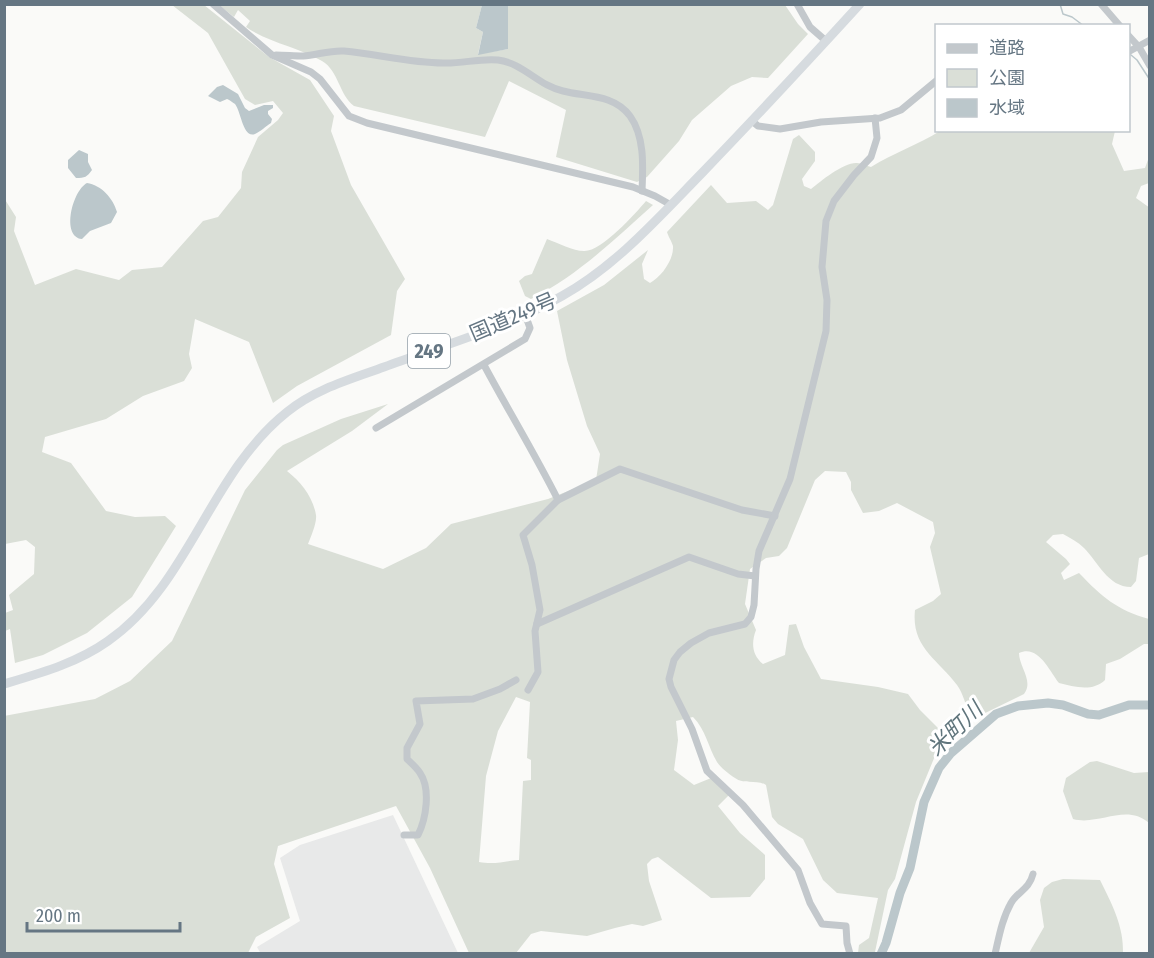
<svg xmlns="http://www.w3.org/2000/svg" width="1154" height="958" font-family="'Fira Sans Condensed','Noto Sans JP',sans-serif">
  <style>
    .built { fill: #e8e9e9 }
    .green { fill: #dadfd7; fill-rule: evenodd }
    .water { fill: #bbc7cb }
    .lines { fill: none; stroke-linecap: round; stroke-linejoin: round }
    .stream { stroke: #bbc7cb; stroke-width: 1.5 }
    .river { stroke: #bbc7cb; stroke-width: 9 }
    .minor { stroke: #c3c8cc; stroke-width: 7 }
    .highway { stroke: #d6dbdf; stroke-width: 9 }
    .labels { text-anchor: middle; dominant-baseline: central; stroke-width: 6; stroke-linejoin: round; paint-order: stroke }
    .shield { fill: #fff; stroke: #939fa8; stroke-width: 1.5 }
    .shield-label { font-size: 20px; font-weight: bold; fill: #657683 }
    .street-label { font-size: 21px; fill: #657683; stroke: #fff }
    .water-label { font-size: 22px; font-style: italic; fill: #60757c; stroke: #fff }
  </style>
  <rect width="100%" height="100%" fill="#fafaf8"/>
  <path class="built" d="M393,815L458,953L261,954L257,947L300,921L280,858L300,845Z"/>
  <g class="green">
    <path d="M172,5H204L269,57L310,80L334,116L331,131L351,185L405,279L397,291L391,335L297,386L273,403L249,342L195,319L189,354L192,368L184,381L143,396L106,419L45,437L42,452L71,463L106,511L135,517L165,516L176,526L132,597L87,633L43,655L15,663L10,629L5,631V613L13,610L9,595L34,574L35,547L26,540L5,544L4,198L16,217L14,231L35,285L76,269L119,280L132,270L162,267L203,221L218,217L241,188L242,172L258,137L278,120L283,113L273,101L255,105L245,99L208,33Z"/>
    <path d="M219,5H482L476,28L483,32L478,54L508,49V5H785L798,24L808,34L768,78L752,77L731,86L692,120L679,141L647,177L637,182L556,157L566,110L509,81L485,137L354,106C339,95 339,71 322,61C298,47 269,43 246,27L250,21L238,10L234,17Z"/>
    <path d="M940,131H1115L1112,144L1124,171L1145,168L1149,157V183L1141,186L1136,198L1150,208L1149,554L1139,558L1136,581L1131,587C1108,587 1098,562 1084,548C1078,542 1070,538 1063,534L1053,535L1046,542L1066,559L1070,564L1061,573L1064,580L1079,573C1102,597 1117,610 1149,619V644H1144L1120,659L1106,664L1105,680C1093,692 1074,687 1059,683C1049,670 1038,644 1019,653C1019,667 1034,681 1024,694L979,716H970C966,706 963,693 957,685C937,659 911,647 915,610L933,601L941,594L930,547L935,533L933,522L897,503L879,511L863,513L851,490V482L846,472L825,471L815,480L787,548L779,556L766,558L750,569L745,604L756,630C751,643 752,655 763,664L785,655L789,625L796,624L804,647L821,679L878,687L908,694L920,710L941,731L937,751L916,802L895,879L888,890L875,952L858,953L859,945L869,938L878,898L837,893L823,880L803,839L778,824L772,817L766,785C757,779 744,785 735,778C729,774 721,768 717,762C708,747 706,730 693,717L676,721L678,740L674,770L694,785L716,776L732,792L718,806L740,833L765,855V879L750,897L711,898L658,857L652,859L647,864L649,881L662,920L643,926L632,924L615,928L587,936L541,931L531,934L516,953H469L430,868L396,806L278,846L274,864L290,918L256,937L248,953H5L4,716L95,699L130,681L172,641L245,490L277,450L283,445L341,419L388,404L352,431L287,471C301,482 313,497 316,515C317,523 311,536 308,544L383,569L426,548L451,524L548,499L596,480L600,454L587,426L567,360L557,311L604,285L648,250L642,264L644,279L650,283C661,277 674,260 673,246C672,242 668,236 667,232L711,185L727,203L756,201L768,210L773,205L793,139L799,135L815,152V161L802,179L804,186L811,189C821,181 844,162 857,163C861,163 867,166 871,167C893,153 918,145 940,131ZM516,697L530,702L527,758L531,760V780L523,781L519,860C504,861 495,865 479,862L486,776L498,731Z"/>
    <path d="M646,201L653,205C615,239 577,276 531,299L525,296L519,281L525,276L532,274L547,239C558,243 573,251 584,251C601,252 635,214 646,201Z"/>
    <path d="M1097,761L1134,773L1149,772V823C1126,803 1099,826 1073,819L1063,791L1066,778L1090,762Z"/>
    <path d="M1063,879L1100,880C1112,904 1124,927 1123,953H1029L1044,927L1040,900L1044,888L1052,882Z"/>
  </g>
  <g class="water">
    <path d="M482,5H508V49L478,55L483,32L476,28Z"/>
    <path d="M223,85L238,94L245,108L249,111L264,105H273V108L268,111V114L272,119L271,123C266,126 260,132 255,134C243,139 241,111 235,104C235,104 228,99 227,99L220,102L208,96L217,87Z"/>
    <path d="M79,150L88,154V162L92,170C87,177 85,178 76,178L68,168V160Z"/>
    <path d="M87,183C101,185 113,198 117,212L111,223L90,231L82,239C61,237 72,191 87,183Z"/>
  </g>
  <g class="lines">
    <g class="stream">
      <path d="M1060,4L1063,14L1072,17L1084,26"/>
      <path d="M1131,55L1137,60L1150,80"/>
    </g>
    <path class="river" d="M881,954L886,943L900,893L910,868L924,802L939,768L951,753L996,714L1018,706L1048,703L1063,705L1088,714L1099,715L1129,705H1150"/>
    <g class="minor">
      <path d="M213,4L272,55L311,72L320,79L349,116L367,123L633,187L655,196L671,205"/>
      <path d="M797,4L810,27L826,41"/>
      <path d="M1101,4L1120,26"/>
      <path d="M1128,35L1139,47L1150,66"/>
      <path d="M1128,52L1150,40"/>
      <path d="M276,55C285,55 294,56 303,56C317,55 330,50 344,51C377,54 410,63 443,63C461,64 480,58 498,60C523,63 539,86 563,91C586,97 614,94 630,116C645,137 643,167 642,191"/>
      <path d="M752,121L758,126L780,129L821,122L880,118L901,110L936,81"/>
      <path d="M484,365C508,410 535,454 558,500"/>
      <path d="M376,428L525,339L530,328L525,314"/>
      <path d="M537,624L689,557L738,574L755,576"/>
      <path d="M528,690L538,672L535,631L540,610L532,565L523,535L558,500L620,469L742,510L775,516"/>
      <path d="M404,835H418C426,819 431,789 420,773C417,768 411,763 407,759V748L420,724L416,701L473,699L500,689L516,680"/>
      <path d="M850,954L847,943L846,926L822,924L810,903L798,870L743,805L707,771L692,729L671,687L669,679L674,660L680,652L691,643L709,633L745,624L751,617L754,605L756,569L759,551L790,479L826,331L827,300L822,267L826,221L834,201L854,175L871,157L877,138L875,118"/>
      <path d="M995,954C999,937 1002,919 1011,903C1018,891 1029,890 1033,874"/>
    </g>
    <path class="highway" d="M4,684C41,673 77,663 108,641C190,584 209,474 287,412C315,389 351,379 384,367C444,345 507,327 562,296C616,266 659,217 702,173C755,118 808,61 860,4"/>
  </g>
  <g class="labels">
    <rect class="shield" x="408" y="334" width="42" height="34" rx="4.5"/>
    <g class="shield-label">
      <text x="429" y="351">249</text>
    </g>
    <g class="street-label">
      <text transform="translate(513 317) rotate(-23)">国道249号</text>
    </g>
    <g class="water-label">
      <text transform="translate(955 729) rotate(-44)">米町川</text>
    </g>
  </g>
  <rect width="1154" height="958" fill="none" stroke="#657683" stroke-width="12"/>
  <rect x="935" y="24" width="195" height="108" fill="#ffffff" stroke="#c1c8cd" stroke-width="1.5"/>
  <rect x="947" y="44" width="30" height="9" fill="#c3c8cc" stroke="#c1c8cd" stroke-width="1.5"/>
  <text x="989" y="54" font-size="18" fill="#657683">道路</text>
  <rect x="947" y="69" width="30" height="18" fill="#dadfd7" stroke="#c1c8cd" stroke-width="1.5"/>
  <text x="989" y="84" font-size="18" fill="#657683">公園</text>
  <rect x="947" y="99" width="30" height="18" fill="#bbc7cb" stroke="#c1c8cd" stroke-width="1.5"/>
  <text x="989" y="114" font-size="18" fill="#657683">水域</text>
  <path d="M27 922v9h153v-9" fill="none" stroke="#657683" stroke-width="3"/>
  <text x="36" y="922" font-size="18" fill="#657683" stroke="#ffffff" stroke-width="4.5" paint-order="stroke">200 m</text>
</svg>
